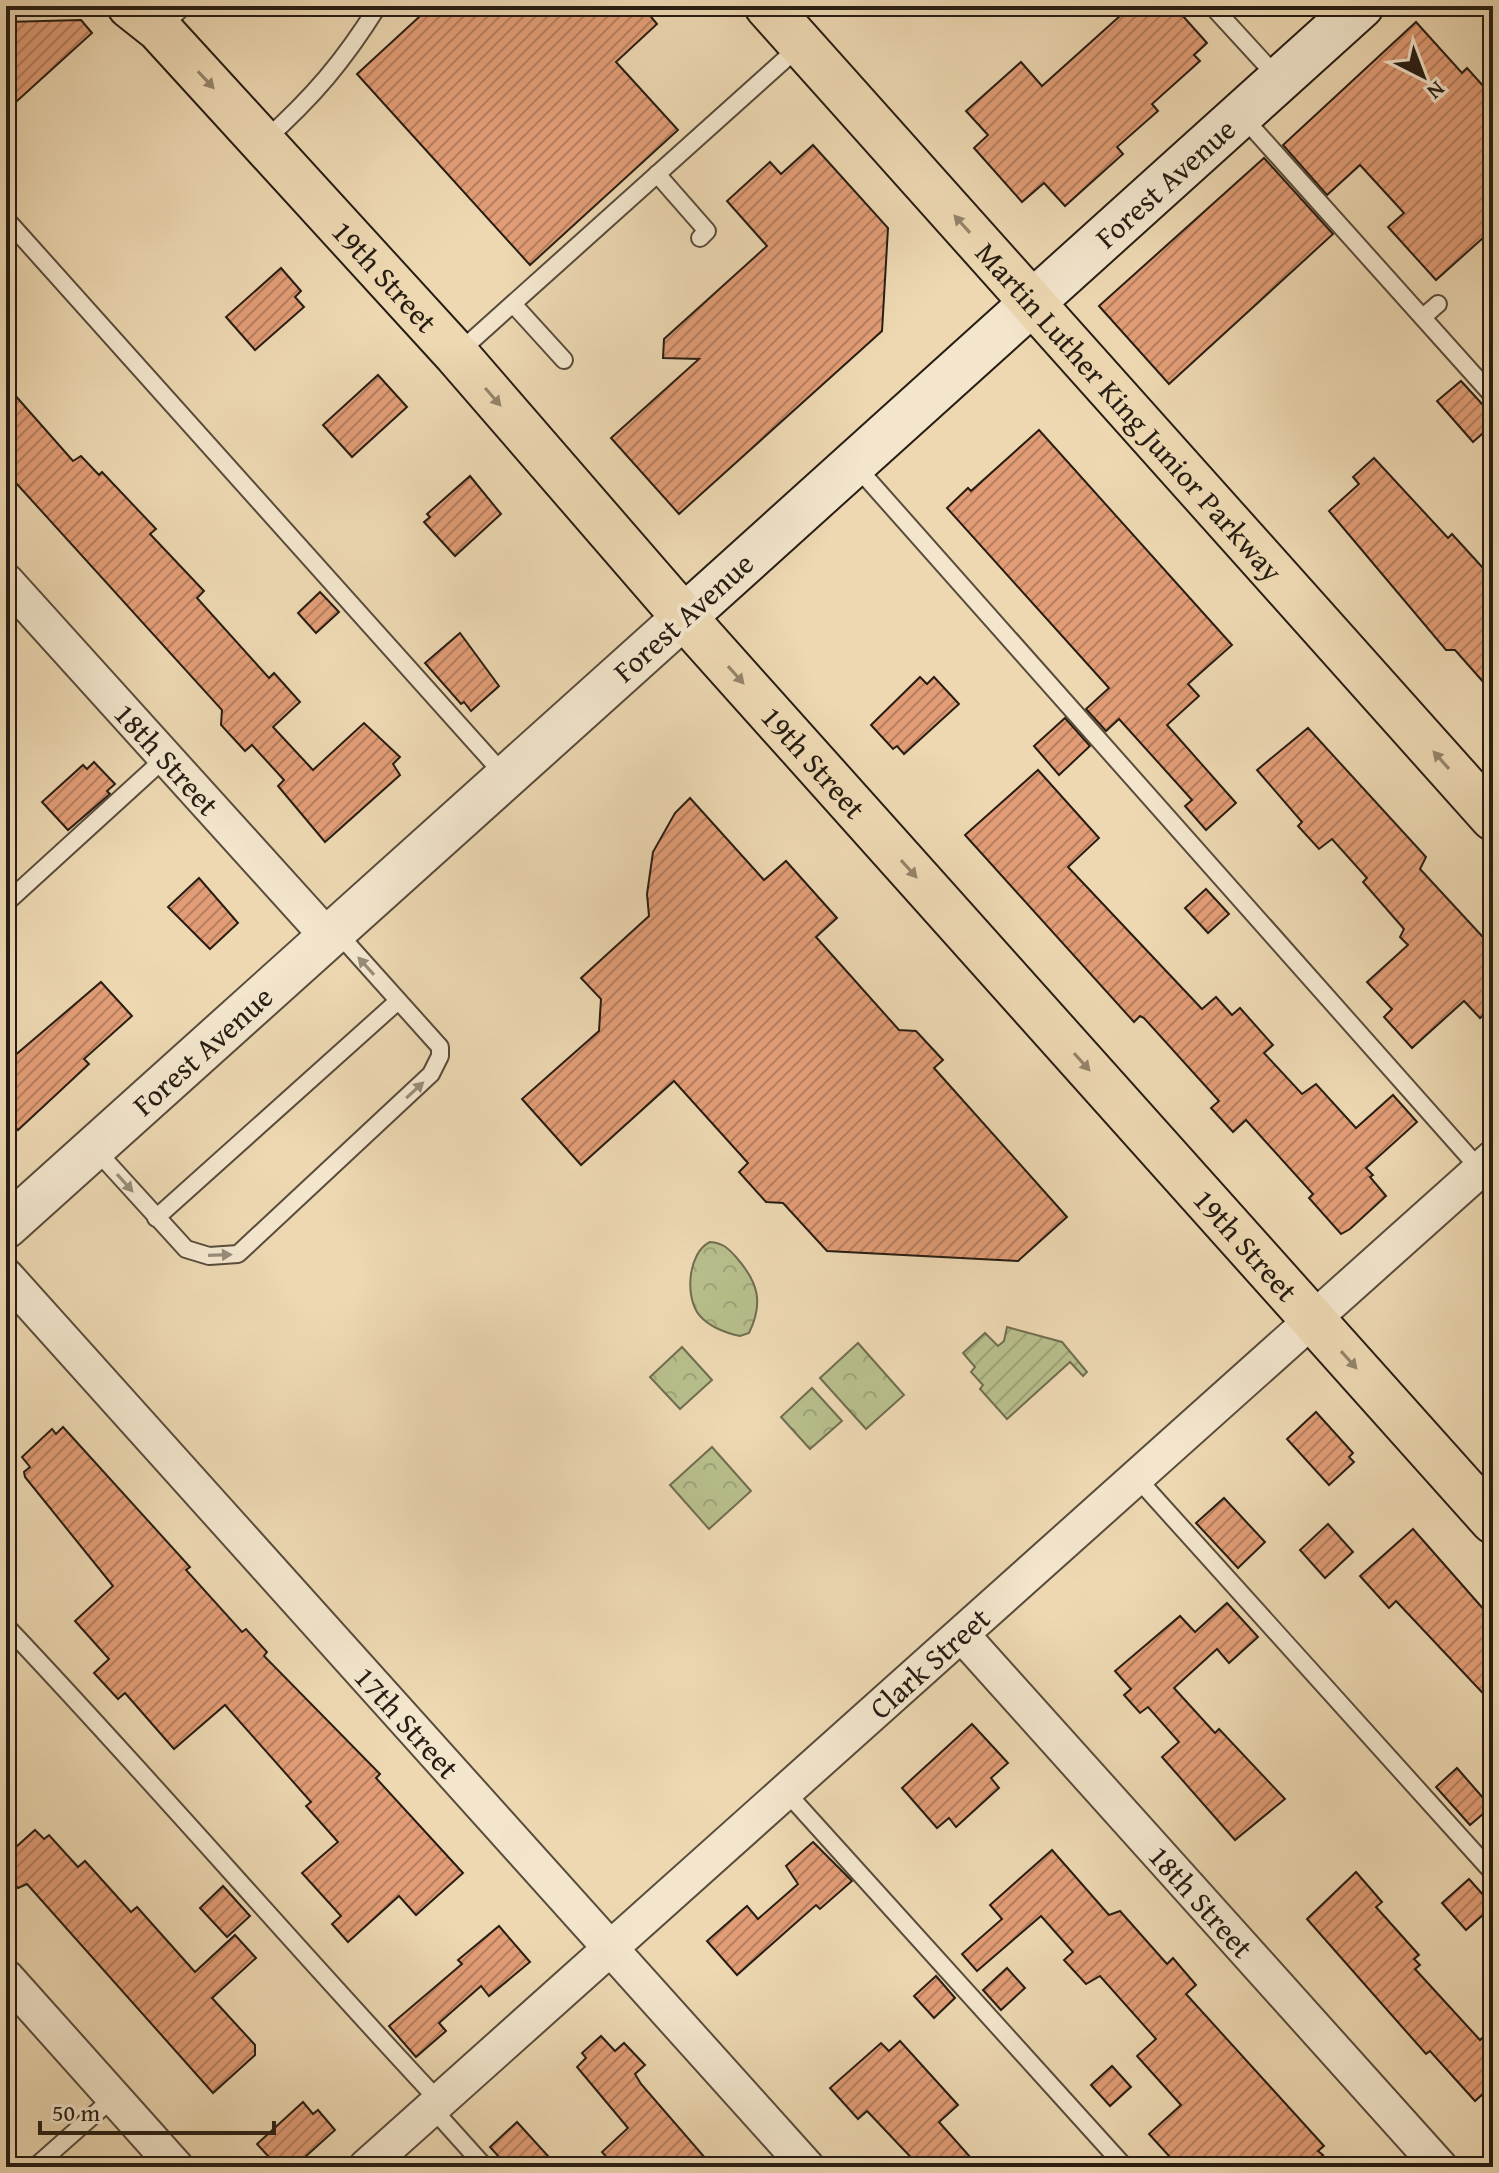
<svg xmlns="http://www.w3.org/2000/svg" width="1499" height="2173" font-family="'Gentium Book Plus',serif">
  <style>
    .park { fill: url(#park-crowns); stroke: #706e50; stroke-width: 2 }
    .garden { fill: url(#garden-furrows); stroke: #706e50; stroke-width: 2 }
    .building { fill: url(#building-hatch); stroke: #271d13; stroke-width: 2 }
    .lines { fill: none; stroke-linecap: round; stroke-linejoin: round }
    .service-casing { stroke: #584c3b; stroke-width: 20 }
    .minor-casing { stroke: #584c3b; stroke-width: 38 }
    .tertiary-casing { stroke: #584c3b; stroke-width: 46 }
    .secondary-casing { stroke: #271d13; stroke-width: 48 }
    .primary-casing { stroke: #271d13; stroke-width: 48 }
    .service { stroke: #f3e6cd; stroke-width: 16 }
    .minor { stroke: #f3e6cd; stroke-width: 34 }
    .tertiary { stroke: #f3e6cd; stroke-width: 42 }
    .secondary { stroke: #f3e6cd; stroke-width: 44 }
    .primary { stroke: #edd8b2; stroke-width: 44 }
    .oneway { fill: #94846a }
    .oneway2 { fill: #978c79 }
    .labels { text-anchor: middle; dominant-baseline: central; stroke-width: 8; stroke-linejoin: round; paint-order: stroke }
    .street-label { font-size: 30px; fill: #271d13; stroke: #f3e6cd }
  </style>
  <defs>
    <pattern id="park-crowns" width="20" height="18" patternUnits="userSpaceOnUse" patternTransform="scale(2)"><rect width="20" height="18" fill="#b8bf8c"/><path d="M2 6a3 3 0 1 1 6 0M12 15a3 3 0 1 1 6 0" fill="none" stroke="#9ea478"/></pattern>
    <pattern id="garden-furrows" width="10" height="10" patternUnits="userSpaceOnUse" patternTransform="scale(2)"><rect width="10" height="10" fill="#b8bf8c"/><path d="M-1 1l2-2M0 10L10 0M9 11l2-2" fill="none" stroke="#9ea478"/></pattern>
    <pattern id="building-hatch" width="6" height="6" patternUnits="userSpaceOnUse" patternTransform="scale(2)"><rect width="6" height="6" fill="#e29d76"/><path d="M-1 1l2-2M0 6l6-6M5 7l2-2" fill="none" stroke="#b77f60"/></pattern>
  </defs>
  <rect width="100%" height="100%" fill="#edd8b2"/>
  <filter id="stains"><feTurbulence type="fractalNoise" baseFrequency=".0025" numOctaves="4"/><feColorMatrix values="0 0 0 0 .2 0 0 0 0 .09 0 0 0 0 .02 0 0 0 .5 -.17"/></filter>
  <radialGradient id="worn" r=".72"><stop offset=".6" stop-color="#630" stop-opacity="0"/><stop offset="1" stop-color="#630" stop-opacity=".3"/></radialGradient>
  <g class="park">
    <path d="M710,1242C723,1243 728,1248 736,1257C758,1282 764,1302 749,1333L740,1336C726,1333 710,1327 700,1316C684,1298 688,1252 710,1242Z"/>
    <path d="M858,1343L904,1395L866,1429L820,1378Z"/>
    <path d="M682,1347L712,1380L680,1409L650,1377Z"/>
    <path d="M812,1388L842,1421L810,1449L781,1417Z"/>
    <path d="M712,1447L751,1491L709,1529L670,1485Z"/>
  </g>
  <path class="garden" d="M1007,1327L1062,1342L1087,1372L1083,1376L1070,1362L1007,1419L980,1389L983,1385L971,1372L975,1367L963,1353L985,1333L998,1346L1004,1341Z"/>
  <g class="building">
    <path d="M431,6H642L657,24L616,62L678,130L530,265L357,74Z"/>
    <path d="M1131,6H1174L1207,43L1194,55L1200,61L1152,104L1158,111L1117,147L1123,154L1065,206L1044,183L1022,202L974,148L988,135L966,111L1021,62L1042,86Z"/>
    <path d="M81,20L92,33L6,111V22Z"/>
    <path d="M1416,22L1462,73L1467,68L1493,97V229L1436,280L1388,227L1404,213L1360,165L1327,195L1283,145Z"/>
    <path d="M813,145L888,228L882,331L679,514L611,438L699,359L663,358L664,339L767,246L727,201L770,162L781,174Z"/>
    <path d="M1264,158L1333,234L1169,384L1099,306Z"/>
    <path d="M281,268L301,291L295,297L304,307L255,350L226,317Z"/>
    <path d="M378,375L407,407L352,457L323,425Z"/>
    <path d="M1461,381L1493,416V424L1473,442L1437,401Z"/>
    <path d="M6,385L73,461L81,456L99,475L102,472L156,529L150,534L204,591L197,598L269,678L274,673L300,702L273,727L313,770L364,723L400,757L393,764L400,775L325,842L278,786L284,780L252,745L245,751L221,725L222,710L6,472Z"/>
    <path d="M1039,430L1232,645L1188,684L1199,696L1167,725L1236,803L1206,830L1185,806L1192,800L1119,719L1106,731L1086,709L1109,688L947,508L968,488L971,491Z"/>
    <path d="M1374,458L1448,538L1452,534L1493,579V693L1455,650H1446L1329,511L1359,484L1353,477Z"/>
    <path d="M470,476L501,514L455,556L424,522L430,517L427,514Z"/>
    <path d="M320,592L339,612L316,633L298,613Z"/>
    <path d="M460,633L499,686L471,711L464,702L461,704L425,663Z"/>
    <path d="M920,677L927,684L934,677L959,704L904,754L897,746L893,749L871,725Z"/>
    <path d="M1065,718L1090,746L1059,775L1034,746Z"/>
    <path d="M1308,728L1426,857L1420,869L1493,948V1007L1480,1018L1464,1001L1412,1048L1384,1017L1392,1009L1367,982L1408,945L1400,937L1404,929L1363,882L1367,878L1332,839L1319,849L1298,826L1302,822L1257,770Z"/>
    <path d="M94,762L115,784L107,791L110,794L68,830L42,802L83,765L87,769Z"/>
    <path d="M1038,770L1099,838L1068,867L1202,1009L1216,997L1232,1015L1240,1008L1273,1045L1264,1053L1302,1094L1316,1084L1356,1128L1393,1095L1417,1122L1366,1168L1373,1175L1370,1177L1386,1196L1350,1229L1341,1234L1309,1198L1313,1194L1246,1120L1233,1132L1211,1108L1219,1101L1144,1018L1140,1016L1134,1022L965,835Z"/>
    <path d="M690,798L764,880L786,861L837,918L816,937L899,1030L916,1031L943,1060L934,1068L1067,1217L1018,1261L827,1251L783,1203L766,1202L739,1172L748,1163L674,1081L581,1165L522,1099L599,1031L601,999L581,978L649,916L647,894L653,852L675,813Z"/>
    <path d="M199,878L238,923L210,949L168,907Z"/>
    <path d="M1206,889L1229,914L1208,933L1185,908Z"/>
    <path d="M101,982L132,1016L84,1059L89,1064L18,1130L6,1117V1063Z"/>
    <path d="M1316,1412L1353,1453L1349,1457L1354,1462L1329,1485L1287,1439Z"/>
    <path d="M63,1427L190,1567L186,1570L242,1632L246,1629L267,1652L264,1656L380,1774L376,1778L463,1873L416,1915L399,1896L348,1942L332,1924L341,1916L302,1873L338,1842L306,1806L311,1802L225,1705L174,1749L125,1693L118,1699L94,1673L109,1659L75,1621L113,1586L25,1477L24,1472L30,1467L22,1457L52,1429L56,1434Z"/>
    <path d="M1224,1498L1265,1542L1238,1568L1196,1523Z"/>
    <path d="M1328,1524L1353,1552L1325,1578L1300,1550Z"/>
    <path d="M1413,1529L1493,1620V1704L1396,1601L1389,1608L1360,1576Z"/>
    <path d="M1227,1603L1258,1637L1229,1663L1217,1649L1174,1688L1215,1733L1219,1729L1285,1799L1235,1840L1162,1757L1179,1742L1148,1707L1140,1713L1124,1695L1131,1689L1115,1671L1180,1616L1195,1632Z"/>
    <path d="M972,1724L1008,1763L991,1778L999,1788L956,1827L949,1818L937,1828L902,1788Z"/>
    <path d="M1457,1768L1491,1807L1470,1825L1436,1787Z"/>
    <path d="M35,1830L44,1839L49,1835L78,1867L85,1861L131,1912L137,1907L195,1972L235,1935L256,1958L212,1998L255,2045V2055L213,2093L27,1884L18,1888L6,1875V1856Z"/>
    <path d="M813,1842L852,1881L820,1909L816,1905L737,1975L707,1941L747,1906L758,1919L798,1884L786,1866Z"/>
    <path d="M1052,1850L1109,1915L1120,1911L1167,1964L1173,1958L1196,1985L1186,1994L1324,2146L1318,2151L1323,2155L1310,2167H1179L1149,2134L1181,2105L1137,2056L1156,2039L1100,1976L1086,1984L1064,1960L1073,1952L1041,1916L977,1971L962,1954L1002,1919L990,1905Z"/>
    <path d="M1356,1872L1382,1902L1376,1907L1419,1955L1414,1959L1420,1965L1415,1969L1480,2040L1493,2028V2085L1475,2101L1430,2051L1426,2054L1307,1919Z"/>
    <path d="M1469,1879L1493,1906L1466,1930L1442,1903Z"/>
    <path d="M223,1886L250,1916L227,1937L200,1908Z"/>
    <path d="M499,1926L530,1962L489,1996L481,1986L439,2023L446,2031L416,2057L389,2026L462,1964L458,1960Z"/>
    <path d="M1007,1968L1025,1988L1001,2010L983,1990Z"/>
    <path d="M936,1976L955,1998L934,2018L914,1996Z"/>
    <path d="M601,2036L615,2051L624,2043L645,2065L635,2074L641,2084L713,2167H615L602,2152L628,2128L577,2067L586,2058L582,2053Z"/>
    <path d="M900,2041L958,2105L939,2122L979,2167H920L867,2111L858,2119L830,2088L881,2043L889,2051Z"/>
    <path d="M1112,2066L1131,2087L1110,2106L1091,2085Z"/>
    <path d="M303,2102L313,2114L318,2110L335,2130L294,2167H278L257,2144Z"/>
    <path d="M517,2122L558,2167H508L490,2147Z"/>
  </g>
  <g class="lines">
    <g class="service-casing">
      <g id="service">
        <path d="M1212,6L1278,78"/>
        <path d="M159,29L184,6"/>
        <path d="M1241,115L1493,396"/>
        <path d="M264,141C313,97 343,62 378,6"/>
        <path d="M657,174L707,231L700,238"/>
        <path d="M6,219L506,777"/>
        <path d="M513,304L564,360"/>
        <path d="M1423,317L1438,304"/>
        <path d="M458,353L801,45"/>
        <path d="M855,465L1493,1184"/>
        <path d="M6,903L165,758"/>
        <path d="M95,1149L186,1249L209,1256L238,1254L431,1074L440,1056V1047L336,931"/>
        <path d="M156,1218L398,1001"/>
        <path d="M1492,1425L1493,1426"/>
        <path d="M1137,1478L1493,1873"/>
        <path d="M6,1626C154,1782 293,1945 440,2102"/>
        <path d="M787,1793L1125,2167"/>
        <path d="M432,2108L485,2167"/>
        <path d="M35,2167L114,2097"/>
      </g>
    </g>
    <g class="minor-casing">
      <g id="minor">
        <path id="s1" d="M6,581L328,937"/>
        <path id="s2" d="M6,1276L807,2167"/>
        <path id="s3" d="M962,1635L1440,2167"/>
        <path d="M6,1977L176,2167"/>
        <path id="s4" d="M366,2167L1493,1158"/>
      </g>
    </g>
    <g class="tertiary-casing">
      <g id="tertiary">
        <path id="s5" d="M6,1227L684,617"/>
      </g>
    </g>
    <g class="secondary-casing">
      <g id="secondary">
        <path id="s6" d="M684,617L1361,6"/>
      </g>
    </g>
    <g class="primary-casing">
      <g id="primary">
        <path id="s7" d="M130,6L159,29L457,355L684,617L1493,1521"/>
        <path id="s8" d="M767,6L1493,818"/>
      </g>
    </g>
    <use href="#service" class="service"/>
    <use href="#minor" class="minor"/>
    <use href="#tertiary" class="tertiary"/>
    <use href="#secondary" class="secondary"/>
    <use href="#primary" class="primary"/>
  </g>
  <defs><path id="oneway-solid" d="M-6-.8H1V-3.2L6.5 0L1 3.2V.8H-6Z" transform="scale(2)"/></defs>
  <g class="oneway">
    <use href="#oneway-solid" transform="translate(206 80) rotate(47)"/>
    <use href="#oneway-solid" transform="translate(962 224) rotate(-132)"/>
    <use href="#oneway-solid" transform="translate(493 397) rotate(49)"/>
    <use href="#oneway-solid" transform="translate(736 675) rotate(48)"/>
    <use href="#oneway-solid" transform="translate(1441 760) rotate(-132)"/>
    <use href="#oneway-solid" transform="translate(909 869) rotate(48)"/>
    <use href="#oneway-solid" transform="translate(1082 1062) rotate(48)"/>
    <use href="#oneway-solid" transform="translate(1349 1360) rotate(48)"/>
  </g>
  <g class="oneway2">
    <use href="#oneway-solid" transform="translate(366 966) rotate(-132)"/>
    <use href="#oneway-solid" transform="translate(415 1090) rotate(-43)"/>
    <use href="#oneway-solid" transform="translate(125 1183) rotate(48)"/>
    <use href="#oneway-solid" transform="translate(220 1255) rotate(-2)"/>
  </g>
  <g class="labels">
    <g class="street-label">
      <text stroke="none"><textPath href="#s6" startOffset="648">Forest Avenue</textPath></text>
      <text stroke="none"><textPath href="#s7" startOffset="372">19th Street</textPath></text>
      <text stroke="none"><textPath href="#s8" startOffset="544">Martin Luther King Junior Parkway</textPath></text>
      <text transform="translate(683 617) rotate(-42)">Forest Avenue</text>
      <text stroke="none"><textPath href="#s1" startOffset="240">18th Street</textPath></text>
      <text stroke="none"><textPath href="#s7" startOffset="1020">19th Street</textPath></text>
      <text stroke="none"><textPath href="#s5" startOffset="264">Forest Avenue</textPath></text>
      <text stroke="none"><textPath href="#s7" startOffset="1668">19th Street</textPath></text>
      <text stroke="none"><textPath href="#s4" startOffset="756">Clark Street</textPath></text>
      <text stroke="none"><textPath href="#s2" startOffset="600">17th Street</textPath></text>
      <text stroke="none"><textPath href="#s3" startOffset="358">18th Street</textPath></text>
    </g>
  </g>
  <rect width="1499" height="2173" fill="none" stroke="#edd8b2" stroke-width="32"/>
  <rect x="8" y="8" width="1483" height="2157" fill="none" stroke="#271d13" stroke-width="4"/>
  <rect x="16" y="16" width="1467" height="2141" fill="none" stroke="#271d13" stroke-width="2"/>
  <g transform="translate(1423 76) rotate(138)" stroke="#f3e6cd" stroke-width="6" paint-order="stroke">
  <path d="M0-6L14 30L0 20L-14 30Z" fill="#271d13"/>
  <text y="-12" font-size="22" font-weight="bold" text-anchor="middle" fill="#271d13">N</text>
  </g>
  <path d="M40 2121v12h234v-12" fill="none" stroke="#271d13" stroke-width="4"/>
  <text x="52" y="2121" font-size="24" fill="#271d13" stroke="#f3e6cd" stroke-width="6" paint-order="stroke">50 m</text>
  <rect width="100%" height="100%" filter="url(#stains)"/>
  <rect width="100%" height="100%" fill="url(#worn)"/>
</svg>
